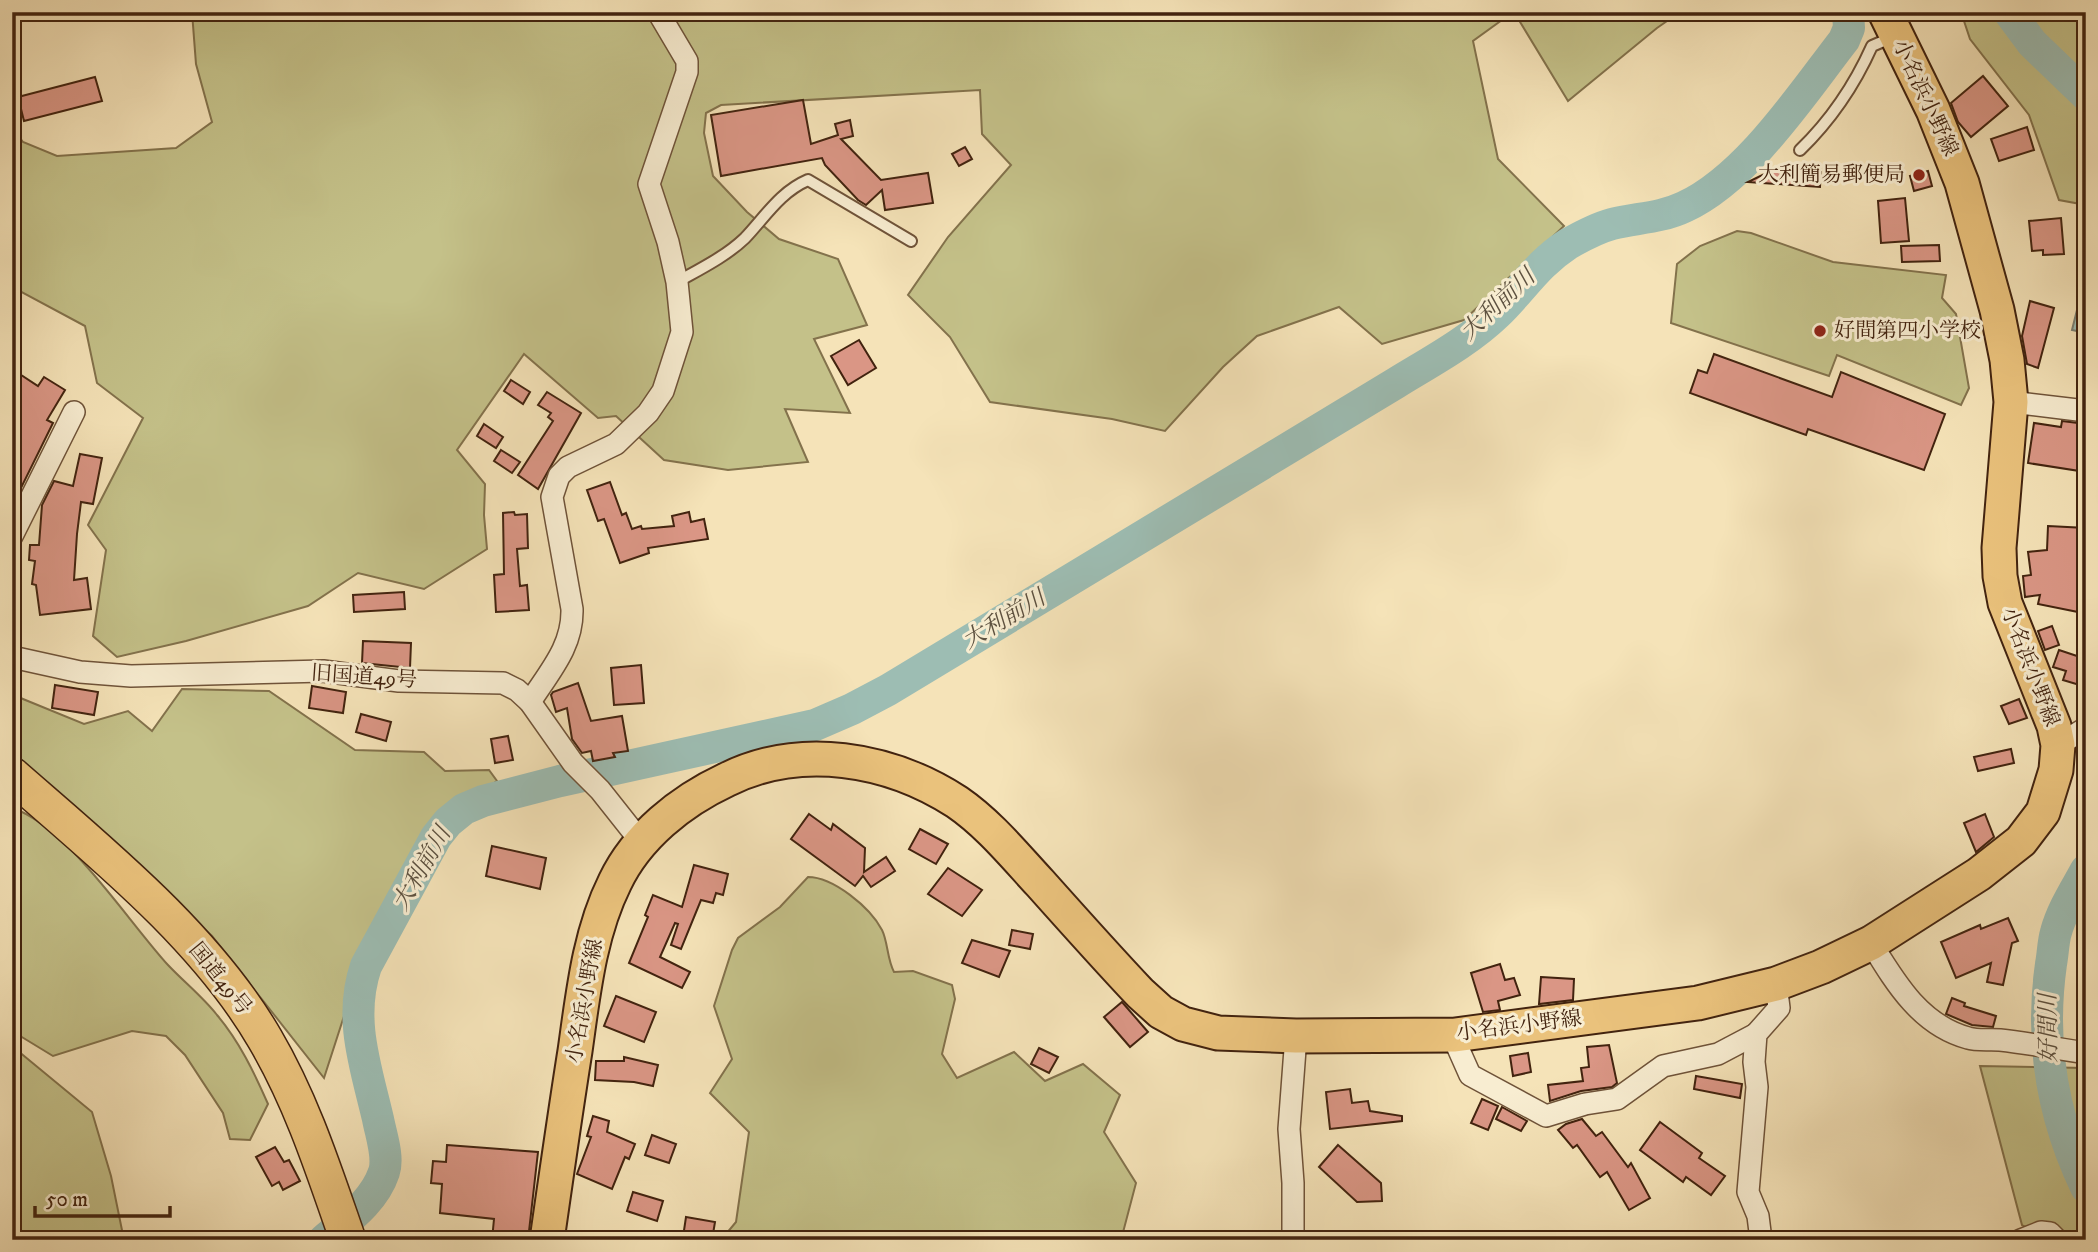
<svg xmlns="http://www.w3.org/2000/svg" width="2098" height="1252" font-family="'IM FELL DW Pica','Noto Serif JP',serif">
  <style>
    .green { fill: #c4c189; stroke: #83724c; stroke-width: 2 }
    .water { fill: #9dbdb3; stroke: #797f71; stroke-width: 2 }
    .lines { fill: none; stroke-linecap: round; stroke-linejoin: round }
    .river { stroke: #9dbdb3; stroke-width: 32 }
    .building { fill: #da9685; stroke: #42230f; stroke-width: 2 }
    .service-casing { stroke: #6f5339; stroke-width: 14 }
    .minor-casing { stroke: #6f5339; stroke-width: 24 }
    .primary-casing { stroke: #42230f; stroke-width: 37 }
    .trunk-casing { stroke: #42230f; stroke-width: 38 }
    .service { stroke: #f8edd1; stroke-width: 10 }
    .minor { stroke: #f8edd1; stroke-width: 21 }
    .primary { stroke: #eac27c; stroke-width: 33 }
    .trunk { stroke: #eac27c; stroke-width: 35 }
    .poi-dot { fill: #8f2418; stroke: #f8edd1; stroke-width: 2.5 }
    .labels { text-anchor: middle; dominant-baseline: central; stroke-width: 6; stroke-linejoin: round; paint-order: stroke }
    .street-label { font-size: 21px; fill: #42230f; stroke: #f8edd1 }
    .poi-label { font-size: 21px; fill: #42230f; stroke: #f8edd1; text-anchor: end }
    .water-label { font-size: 23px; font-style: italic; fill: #5d5140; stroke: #f8edd1 }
  </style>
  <rect width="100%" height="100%" fill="#f5e3b8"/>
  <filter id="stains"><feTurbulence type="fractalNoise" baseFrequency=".00286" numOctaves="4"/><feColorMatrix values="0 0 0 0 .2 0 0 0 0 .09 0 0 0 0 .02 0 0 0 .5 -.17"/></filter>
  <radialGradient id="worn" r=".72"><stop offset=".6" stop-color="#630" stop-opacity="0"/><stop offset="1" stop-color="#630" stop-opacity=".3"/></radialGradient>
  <g class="green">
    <path d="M192,12H1513L1473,41L1498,159L1564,226L1464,320L1382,344L1339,307L1257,336L1223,367L1165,431L1112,419L990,402L950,337L908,295L948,237L1011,165L982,134L980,90L721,105L706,113L704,133L713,176L747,212L779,239L838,259L867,325L814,339L850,413L785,409L808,462L728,470L664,460L616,416L598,418L524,354L457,450L485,484L484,515L487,549L424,589L358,573L308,606L186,641L117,657L93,636L106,550L88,525L143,418L97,383L85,326L12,287V127L23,142L57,156L176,148L212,122L196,64Z"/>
    <path d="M1514,12H1680L1657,28L1568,101Z"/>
    <path d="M1961,12H2086V205L2059,200L2029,115L1970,39Z"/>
    <path d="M1737,231L1751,233L1833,262L1946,275L1942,298L1956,314L1969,388L1961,405L1837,355L1829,376L1671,323L1677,264L1700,246Z"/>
    <path d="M182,689L269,691L355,750L424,752L445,771L489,770L497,781L462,804L414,857L366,948L324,1078L212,936L12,758V692L23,699L84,724L128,711L152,731Z"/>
    <path d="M20,811C73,835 128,921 168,965C184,982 203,997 217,1015C239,1041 254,1072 268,1104L250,1140L230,1139L223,1113L185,1055L166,1036L132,1031L53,1056L12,1031V815Z"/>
    <path d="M808,877C833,877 870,907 882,930C888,942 887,959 894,972L913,971L952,985L955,999L942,1054L957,1078L1014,1052L1045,1081L1083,1064L1120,1095L1104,1132L1136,1183L1121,1240H721L736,1222L749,1132L710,1093L732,1059L714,1006L732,950L738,938L780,907Z"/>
    <path d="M12,1046L92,1112L111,1176L124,1240H12Z"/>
    <path d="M1980,1066L2086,1068V1240H2049L2022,1225Z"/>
  </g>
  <path class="water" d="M2086,274V333L2072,330Z"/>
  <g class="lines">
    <g class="river">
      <path d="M2009,12L2032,43L2086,95"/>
      <path d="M2086,870C2075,890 2062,910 2056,932C2053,942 2053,954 2051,964C2040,1041 2052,1116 2086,1187"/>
      <path d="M324,1240C346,1221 374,1202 384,1172C389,1157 381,1135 378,1119C366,1067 348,1019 366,966L436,837L448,822L464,809L483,801L560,781L815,725L852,709L888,690L1396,383C1430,362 1468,342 1497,314C1523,289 1536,265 1568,244C1582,236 1597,228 1612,224C1636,218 1661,218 1684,207C1747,178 1802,94 1844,40L1849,28L1848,12"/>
    </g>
  </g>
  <g class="building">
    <path d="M1983,76L2008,106L1971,137L1958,122L1951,103Z"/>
    <path d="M95,77L102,101L24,121L18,97Z"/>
    <path d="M803,100L811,144L838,135L835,124L850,120L853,136L841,139L881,180L928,173L933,203L885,210L882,190L866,205L858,200L825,165L822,158L721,176L711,115Z"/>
    <path d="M2027,127L2034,150L1999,161L1991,139Z"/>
    <path d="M965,147L972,159L959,166L952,154Z"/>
    <path d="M1781,166L1821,168L1820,187L1748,182Z"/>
    <path d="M1928,171L1932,186L1914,191L1910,176Z"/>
    <path d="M1905,198L1909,241L1881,243L1878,201Z"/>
    <path d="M2061,218L2064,254L2043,255V250L2032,251L2029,221Z"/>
    <path d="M1939,245L1940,261L1902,262L1901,246Z"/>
    <path d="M2030,301L2054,308L2038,368L2027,364L2022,336Z"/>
    <path d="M859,340L876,368L848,385L831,356Z"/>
    <path d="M1714,354L1832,397L1841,372L1945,414L1924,470L1808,429L1806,435L1690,393L1698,370L1707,373Z"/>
    <path d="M12,369L38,386L44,377L65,390L47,420L53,423L18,494L12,491Z"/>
    <path d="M511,380L530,392L523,404L504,391Z"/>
    <path d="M547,392L581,413L538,489L518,475L553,421L548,417L551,413L538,405Z"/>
    <path d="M2062,421L2086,424V472L2028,463L2034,423L2061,427Z"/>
    <path d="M484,424L503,437L496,448L477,436Z"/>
    <path d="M501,450L520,462L512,473L494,461Z"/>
    <path d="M80,454L102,458L93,504L81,502L77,534L74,580L87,578L91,609L40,615L36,585L32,584L35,561L29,560L30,545H39L42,505L54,481L73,486Z"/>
    <path d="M610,482L622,515L626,513L632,529L641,526L642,529L674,526L672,516L689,512L691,522L704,519L708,539L648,548L649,553L620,563L604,519L598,521L587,490Z"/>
    <path d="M514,512L515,515L527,514L528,548L517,549L520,586L527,585L529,610L496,612L494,575L504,574L503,513Z"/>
    <path d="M2048,526L2086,528V597L2083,613L2038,604L2040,595L2025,597L2023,576L2031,575L2028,552L2047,550Z"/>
    <path d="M404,592L405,609L354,612L353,595Z"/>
    <path d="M2052,626L2059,645L2045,650L2038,631Z"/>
    <path d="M363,641L411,643L410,668L362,663Z"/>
    <path d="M2059,650L2086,659V687L2063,680L2066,671L2053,667Z"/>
    <path d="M641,665L644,703L614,705L611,668Z"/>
    <path d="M578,683L591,721L622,716L628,751L613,753L615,757L593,761L591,751L582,753L572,739L567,708L556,712L551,695L553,692Z"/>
    <path d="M55,685L98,692L94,715L52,708Z"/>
    <path d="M312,686L346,692L343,713L309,708Z"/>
    <path d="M2019,699L2027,718L2009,724L2001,706Z"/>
    <path d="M361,714L391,722L386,741L356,732Z"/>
    <path d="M508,736L513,760L495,763L491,739Z"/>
    <path d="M2011,749L2014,763L1978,771L1974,757Z"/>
    <path d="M809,814L831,830L833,824L865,848L864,872L886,857L895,871L871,887L863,876L855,886L791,839Z"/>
    <path d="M1985,814L1994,837L1976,852L1964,823Z"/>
    <path d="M920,829L948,844L936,864L909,849Z"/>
    <path d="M492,846L546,858L540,889L486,876Z"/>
    <path d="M694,865L728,874L723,895L716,893L713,903L701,900L681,949L671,945L678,924L675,923L660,957L690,972L682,988L629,963L648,917L645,915L653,895L682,907Z"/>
    <path d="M948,868L982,890L962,916L928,894Z"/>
    <path d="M2008,918L2018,941L2012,943L2003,985L1987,982L1991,963L1956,978L1941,942L1980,925L1981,929Z"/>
    <path d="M1012,930L1033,934L1030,949L1009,945Z"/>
    <path d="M972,940L1010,951L999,977L962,963Z"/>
    <path d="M1500,964L1505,980L1514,978L1520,995L1498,1001L1500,1010L1483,1012L1471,973Z"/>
    <path d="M1541,977L1574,979L1573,1000L1539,1004Z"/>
    <path d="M616,996L656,1012L644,1042L604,1026Z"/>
    <path d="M1952,998L1965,1003L1964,1006L1996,1016L1993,1027L1972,1025L1946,1014Z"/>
    <path d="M1122,1002L1148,1032L1130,1047L1104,1017Z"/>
    <path d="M1609,1045L1617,1083L1612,1087L1581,1091L1550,1101L1548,1085L1583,1081L1581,1068L1589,1067L1587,1047Z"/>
    <path d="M1039,1048L1058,1057L1049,1073L1031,1064Z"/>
    <path d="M1528,1053L1531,1072L1513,1076L1510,1056Z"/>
    <path d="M624,1057L658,1065L653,1086L634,1082L595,1080L596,1061H624Z"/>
    <path d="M1696,1076L1742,1084L1740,1098L1694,1089Z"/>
    <path d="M1350,1089L1352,1103L1368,1101L1370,1111L1402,1116V1121L1330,1129L1326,1092Z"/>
    <path d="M1482,1099L1498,1106L1488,1130L1471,1123Z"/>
    <path d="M1502,1107L1527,1121L1521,1131L1496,1119Z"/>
    <path d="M593,1116L609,1121L607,1132L635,1144L629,1159L625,1157L612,1189L577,1174L591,1137L587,1136Z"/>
    <path d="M1582,1119L1596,1136L1602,1132L1628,1167L1631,1163L1650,1198L1629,1210L1607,1172L1600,1177L1577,1145L1573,1148L1558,1130L1566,1124Z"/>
    <path d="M1660,1122L1702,1153L1699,1158L1725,1176L1711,1195L1686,1177L1683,1182L1640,1150Z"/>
    <path d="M652,1135L676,1144L669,1163L645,1155Z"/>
    <path d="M447,1145L538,1152L528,1240H492L494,1219L440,1213L442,1184L431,1183L433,1161L446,1162Z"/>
    <path d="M1338,1145L1381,1183L1382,1201L1357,1202L1319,1167Z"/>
    <path d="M275,1147L284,1162L289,1160L300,1181L283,1190L279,1182L272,1186L256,1157Z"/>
    <path d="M633,1192L663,1201L657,1221L627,1211Z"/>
    <path d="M686,1217L715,1222L712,1240L683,1237Z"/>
  </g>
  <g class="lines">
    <g class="service-casing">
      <g id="service">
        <path d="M1800,150C1830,121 1855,84 1872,46L1893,37"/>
        <path d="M677,282C700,269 725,257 745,238C765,217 780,192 808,180L911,241"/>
      </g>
    </g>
    <g class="minor-casing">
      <g id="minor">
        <path d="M2011,402L2086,411"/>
        <path d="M12,536L74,412"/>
        <path d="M12,657L80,672L131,676L323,671L399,681L503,683L517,690L530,702L573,763L600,790L642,843"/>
        <path d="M530,702C550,671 573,646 572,609L552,497L559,476L568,467L616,444L648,413L663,391L682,332L677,282L668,242L649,184L687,72V61L658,12"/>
        <path d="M2058,745L2086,728"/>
        <path d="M1871,943C1895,982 1920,1025 1968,1038C1978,1041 1990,1039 2000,1040C2029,1043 2057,1049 2086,1053"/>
        <path d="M1455,1035L1458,1048L1470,1075L1546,1116L1585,1104L1617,1099L1663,1066L1718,1054L1756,1034"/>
        <path d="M1293,1240V1183L1289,1129L1296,1036"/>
        <path d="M1761,1240L1758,1216L1748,1192L1757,1087L1754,1062L1756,1034L1779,1008L1776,984"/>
        <path d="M2021,1240L2041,1232L2050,1233L2057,1240"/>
      </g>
    </g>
    <g class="primary-casing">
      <path id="primary" d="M547,1240C556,1177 565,1114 575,1051C583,995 589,934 615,882C637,836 681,801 726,780C800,743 889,758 957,802C989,824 1014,855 1040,883C1073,920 1106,957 1140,993L1161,1012L1183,1024L1218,1033L1296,1036L1455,1035L1698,1003L1776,984L1821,967L1871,943L1979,874L2021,841L2043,812L2056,770L2058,745L2054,726L2005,603L2000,576L1999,548L2011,402L2007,360L1997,310L1962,183L1933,110L1885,12"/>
    </g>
    <g class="trunk-casing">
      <path id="trunk" d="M12,775C100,852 206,937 265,1039C302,1102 324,1171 348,1240"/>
    </g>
    <use href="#service" class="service"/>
    <use href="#minor" class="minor"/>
    <use href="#primary" class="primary"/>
    <use href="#trunk" class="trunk"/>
  </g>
  <g class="poi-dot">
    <circle cx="1919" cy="175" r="7"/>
    <circle cx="1820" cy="331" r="7"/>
  </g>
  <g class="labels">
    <g class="street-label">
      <text transform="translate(1925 98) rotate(65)">小名浜小野線</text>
      <text transform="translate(2030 667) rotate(69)">小名浜小野線</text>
      <text transform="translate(364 677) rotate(4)">旧国道49号</text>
      <text transform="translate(220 979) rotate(51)">国道49号</text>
      <text transform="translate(585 1001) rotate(-80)">小名浜小野線</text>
      <text transform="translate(1519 1026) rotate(-7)">小名浜小野線</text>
    </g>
    <g class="poi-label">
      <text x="1905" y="175">大利簡易郵便局</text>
      <text x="1834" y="331" text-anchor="start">好間第四小学校</text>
    </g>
    <g class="water-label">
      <text transform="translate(1498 305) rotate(-43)">大利前川</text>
      <text transform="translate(1004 620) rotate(-31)">大利前川</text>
      <text transform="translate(422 869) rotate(-60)">大利前川</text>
      <text transform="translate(2049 1028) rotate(-91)">好間川</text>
    </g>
  </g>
  <rect width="2098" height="1252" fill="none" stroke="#f5e3b8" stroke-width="42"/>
  <rect x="14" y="14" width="2070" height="1224" fill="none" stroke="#42230f" stroke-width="3.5"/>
  <rect x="21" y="21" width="2056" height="1210" fill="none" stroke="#42230f" stroke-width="2"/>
  <path d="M35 1206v10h135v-10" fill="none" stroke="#42230f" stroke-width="3.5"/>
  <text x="46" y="1206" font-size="21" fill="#42230f" stroke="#f8edd1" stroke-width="5" paint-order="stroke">50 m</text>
  <rect width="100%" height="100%" filter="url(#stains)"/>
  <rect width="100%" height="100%" fill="url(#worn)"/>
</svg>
